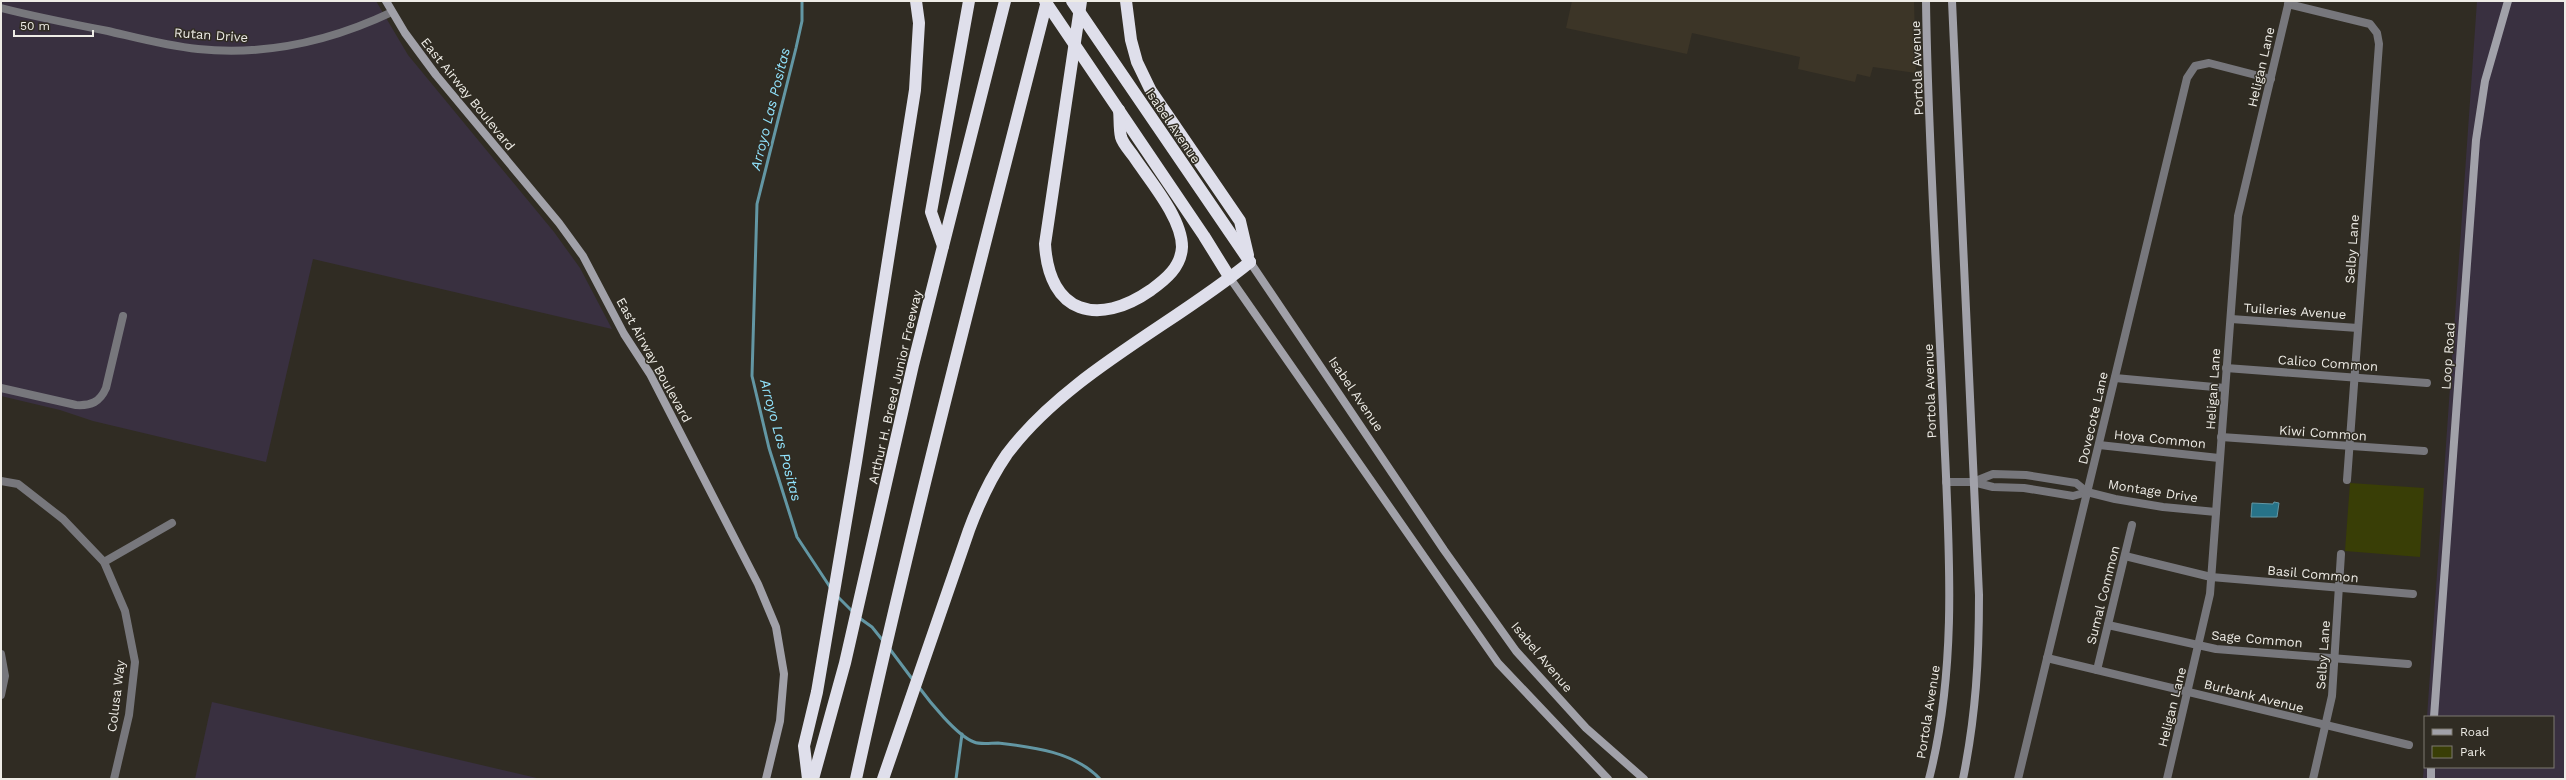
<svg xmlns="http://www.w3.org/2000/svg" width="2566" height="780" font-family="'Work Sans',sans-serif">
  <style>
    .built { fill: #3c3527 }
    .industrial { fill: #393040 }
    .green { fill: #393e06 }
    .water { fill: #277388; stroke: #6397a4 }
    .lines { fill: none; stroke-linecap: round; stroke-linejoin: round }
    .stream { stroke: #6397a4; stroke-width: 3 }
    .street { stroke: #77777c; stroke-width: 8 }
    .secondary { stroke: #a1a1a9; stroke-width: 8 }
    .highway { stroke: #dfdfeb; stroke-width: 12 }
    .labels { text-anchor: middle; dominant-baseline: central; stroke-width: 3; stroke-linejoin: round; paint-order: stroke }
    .street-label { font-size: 13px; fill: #eeece6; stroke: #302c23 }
    .water-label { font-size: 14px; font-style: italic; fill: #92e4fe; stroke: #302c23 }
  </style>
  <rect width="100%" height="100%" fill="#302c23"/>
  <path class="built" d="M1572,1H1914L1916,73L1873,67L1870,77L1857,74L1855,82L1798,69L1800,57L1692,33L1687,54L1566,28Z"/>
  <g class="industrial">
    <path d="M1,1H376L408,55L554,232L580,268L612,329L313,259L266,462L93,421L60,410L1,396Z"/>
    <path d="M2477,1H2565V779H2423L2425,749V767H2553V717H2427Z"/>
    <path d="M212,702L221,704L541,779H195Z"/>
  </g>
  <path class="green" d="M2350,483L2424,488L2420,557L2345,551Z"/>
  <path class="water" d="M2274,502L2279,503L2277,517H2251L2252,503L2273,504Z"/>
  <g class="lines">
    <g class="stream">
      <path d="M802,1V21L796,48L757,204L752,376L769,448L797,537L830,587"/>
      <path d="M837,596L854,613"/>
      <path d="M858,617L872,627L884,642"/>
      <path d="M889,648L913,680"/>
      <path d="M918,686C929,701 957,736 974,742C981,745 991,743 998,743C1033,747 1075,752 1100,779"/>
      <path d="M956,779L962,734"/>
    </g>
    <g class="street">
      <path d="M2288,4L2370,24L2377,33L2379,44L2347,480"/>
      <path d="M1,8C36,17 72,24 108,31C138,38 167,46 198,49C266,56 331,41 392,12"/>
      <path d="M2231,319L2358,328"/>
      <path d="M2226,368L2427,383"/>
      <path d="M2115,378L2225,388"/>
      <path d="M1,388L76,405C91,406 100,402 106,388L123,316"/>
      <path d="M2221,437L2424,451"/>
      <path d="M2099,445L2219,458"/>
      <path d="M1,481L18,484L63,519L104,562L125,611L135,662L129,715L114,779"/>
      <path d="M1946,482H1973L1993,487L2024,488L2073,496L2087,492"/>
      <path d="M1973,482L1993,474L2026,475L2076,483L2087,492L2115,499L2163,507L2216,512"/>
      <path d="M2125,556L2211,577L2413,594"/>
      <path d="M104,562L172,523"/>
      <path d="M2108,625L2216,649L2408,664"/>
      <path d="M1,654L5,676L1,695"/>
      <path d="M2047,658L2409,745"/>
      <path d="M2097,670L2132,525"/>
      <path d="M2018,779L2187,78L2195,66L2209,63L2271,79"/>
      <path d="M2167,779L2210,594L2238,216L2289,1"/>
      <path d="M2313,779L2332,696L2341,554"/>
    </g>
    <g class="secondary">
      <path d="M386,1L405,33L436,75L559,223L583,256L624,334L650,374L758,584L776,627L784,674L780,721L766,779"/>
      <path d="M1926,1C1928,145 1938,288 1944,432C1949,547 1958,666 1929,779"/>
      <path d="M1952,1L1979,595C1979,660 1976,714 1963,779"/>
      <path d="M1250,262L1444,550L1516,651L1586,728L1644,779"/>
      <path d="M1230,278L1498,663L1608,779"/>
      <path d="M2434,717L2476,140L2485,81L2508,1"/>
      <path d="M2431,779V767"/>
    </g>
    <g class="highway">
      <path d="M1045,1L1204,236L1230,278"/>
      <path d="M1072,1L1250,262"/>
      <path d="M1081,1L1045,244C1049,314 1098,327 1151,290C1166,279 1181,267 1182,247C1182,218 1150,181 1134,157C1130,151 1123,144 1121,137C1119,128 1120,119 1119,110"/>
      <path d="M1126,1L1131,40L1137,62L1151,91L1240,221L1248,255"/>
      <path d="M943,246L931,212L969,1"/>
      <path d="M808,779L804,746L817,692L856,462L915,90L919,23L916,1"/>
      <path d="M813,779L845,663L913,365L1005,1"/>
      <path d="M856,779C913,518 981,260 1047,1"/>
      <path d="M883,779L969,530C979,503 991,477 1007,454C1067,374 1173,325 1250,262"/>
    </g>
  </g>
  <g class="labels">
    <g class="street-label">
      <text transform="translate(211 35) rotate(4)">Rutan Drive</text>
      <text transform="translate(2261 67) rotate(-77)">Heligan Lane</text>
      <text transform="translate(1917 68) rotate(-92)">Portola Avenue</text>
      <text transform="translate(468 94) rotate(51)">East Airway Boulevard</text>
      <text transform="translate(1173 126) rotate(56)">Isabel Avenue</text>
      <text transform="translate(2352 249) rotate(-86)">Selby Lane</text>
      <text transform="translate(2295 311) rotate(4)">Tuileries Avenue</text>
      <text transform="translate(2448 356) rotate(-86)">Loop Road</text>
      <text transform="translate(654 360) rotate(61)">East Airway Boulevard</text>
      <text transform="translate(2328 363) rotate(4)">Calico Common</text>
      <text transform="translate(895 387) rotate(-77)">Arthur H. Breed Junior Freeway</text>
      <text transform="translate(2213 389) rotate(-86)">Heligan Lane</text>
      <text transform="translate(1930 391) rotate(-92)">Portola Avenue</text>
      <text transform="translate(1356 394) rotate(56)">Isabel Avenue</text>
      <text transform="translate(2093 418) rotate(-77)">Dovecote Lane</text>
      <text transform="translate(2323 433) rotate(4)">Kiwi Common</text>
      <text transform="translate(2160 439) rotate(6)">Hoya Common</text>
      <text transform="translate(2153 491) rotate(9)">Montage Drive</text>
      <text transform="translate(2313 574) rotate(5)">Basil Common</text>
      <text transform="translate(2103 595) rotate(-76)">Sumal Common</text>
      <text transform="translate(2257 639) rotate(5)">Sage Common</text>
      <text transform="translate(2323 655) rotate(-86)">Selby Lane</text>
      <text transform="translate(1542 657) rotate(50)">Isabel Avenue</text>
      <text transform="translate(116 696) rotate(-83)">Colusa Way</text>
      <text transform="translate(2254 696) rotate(14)">Burbank Avenue</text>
      <text transform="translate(2172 707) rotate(-76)">Heligan Lane</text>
      <text transform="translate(1928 712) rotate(-81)">Portola Avenue</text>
    </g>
    <g class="water-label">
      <text transform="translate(770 109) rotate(-76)">Arroyo Las Positas</text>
      <text transform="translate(781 440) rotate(75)">Arroyo Las Positas</text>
    </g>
  </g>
  <rect width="2566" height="780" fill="none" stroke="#eeece6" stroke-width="4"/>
  <rect x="2424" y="716" width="130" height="52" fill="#302c23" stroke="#7c7971"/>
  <rect x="2432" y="729" width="20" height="6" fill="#a1a1a9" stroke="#7c7971"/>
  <text x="2460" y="736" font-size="12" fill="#eeece6">Road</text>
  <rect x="2432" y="746" width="20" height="12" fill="#393e06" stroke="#7c7971"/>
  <text x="2460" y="756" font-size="12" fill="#eeece6">Park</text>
  <path d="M14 30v6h79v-6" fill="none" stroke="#eeece6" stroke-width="2"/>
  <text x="20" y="30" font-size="12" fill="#eeece6" stroke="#302c23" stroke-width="3" paint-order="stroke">50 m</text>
</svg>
